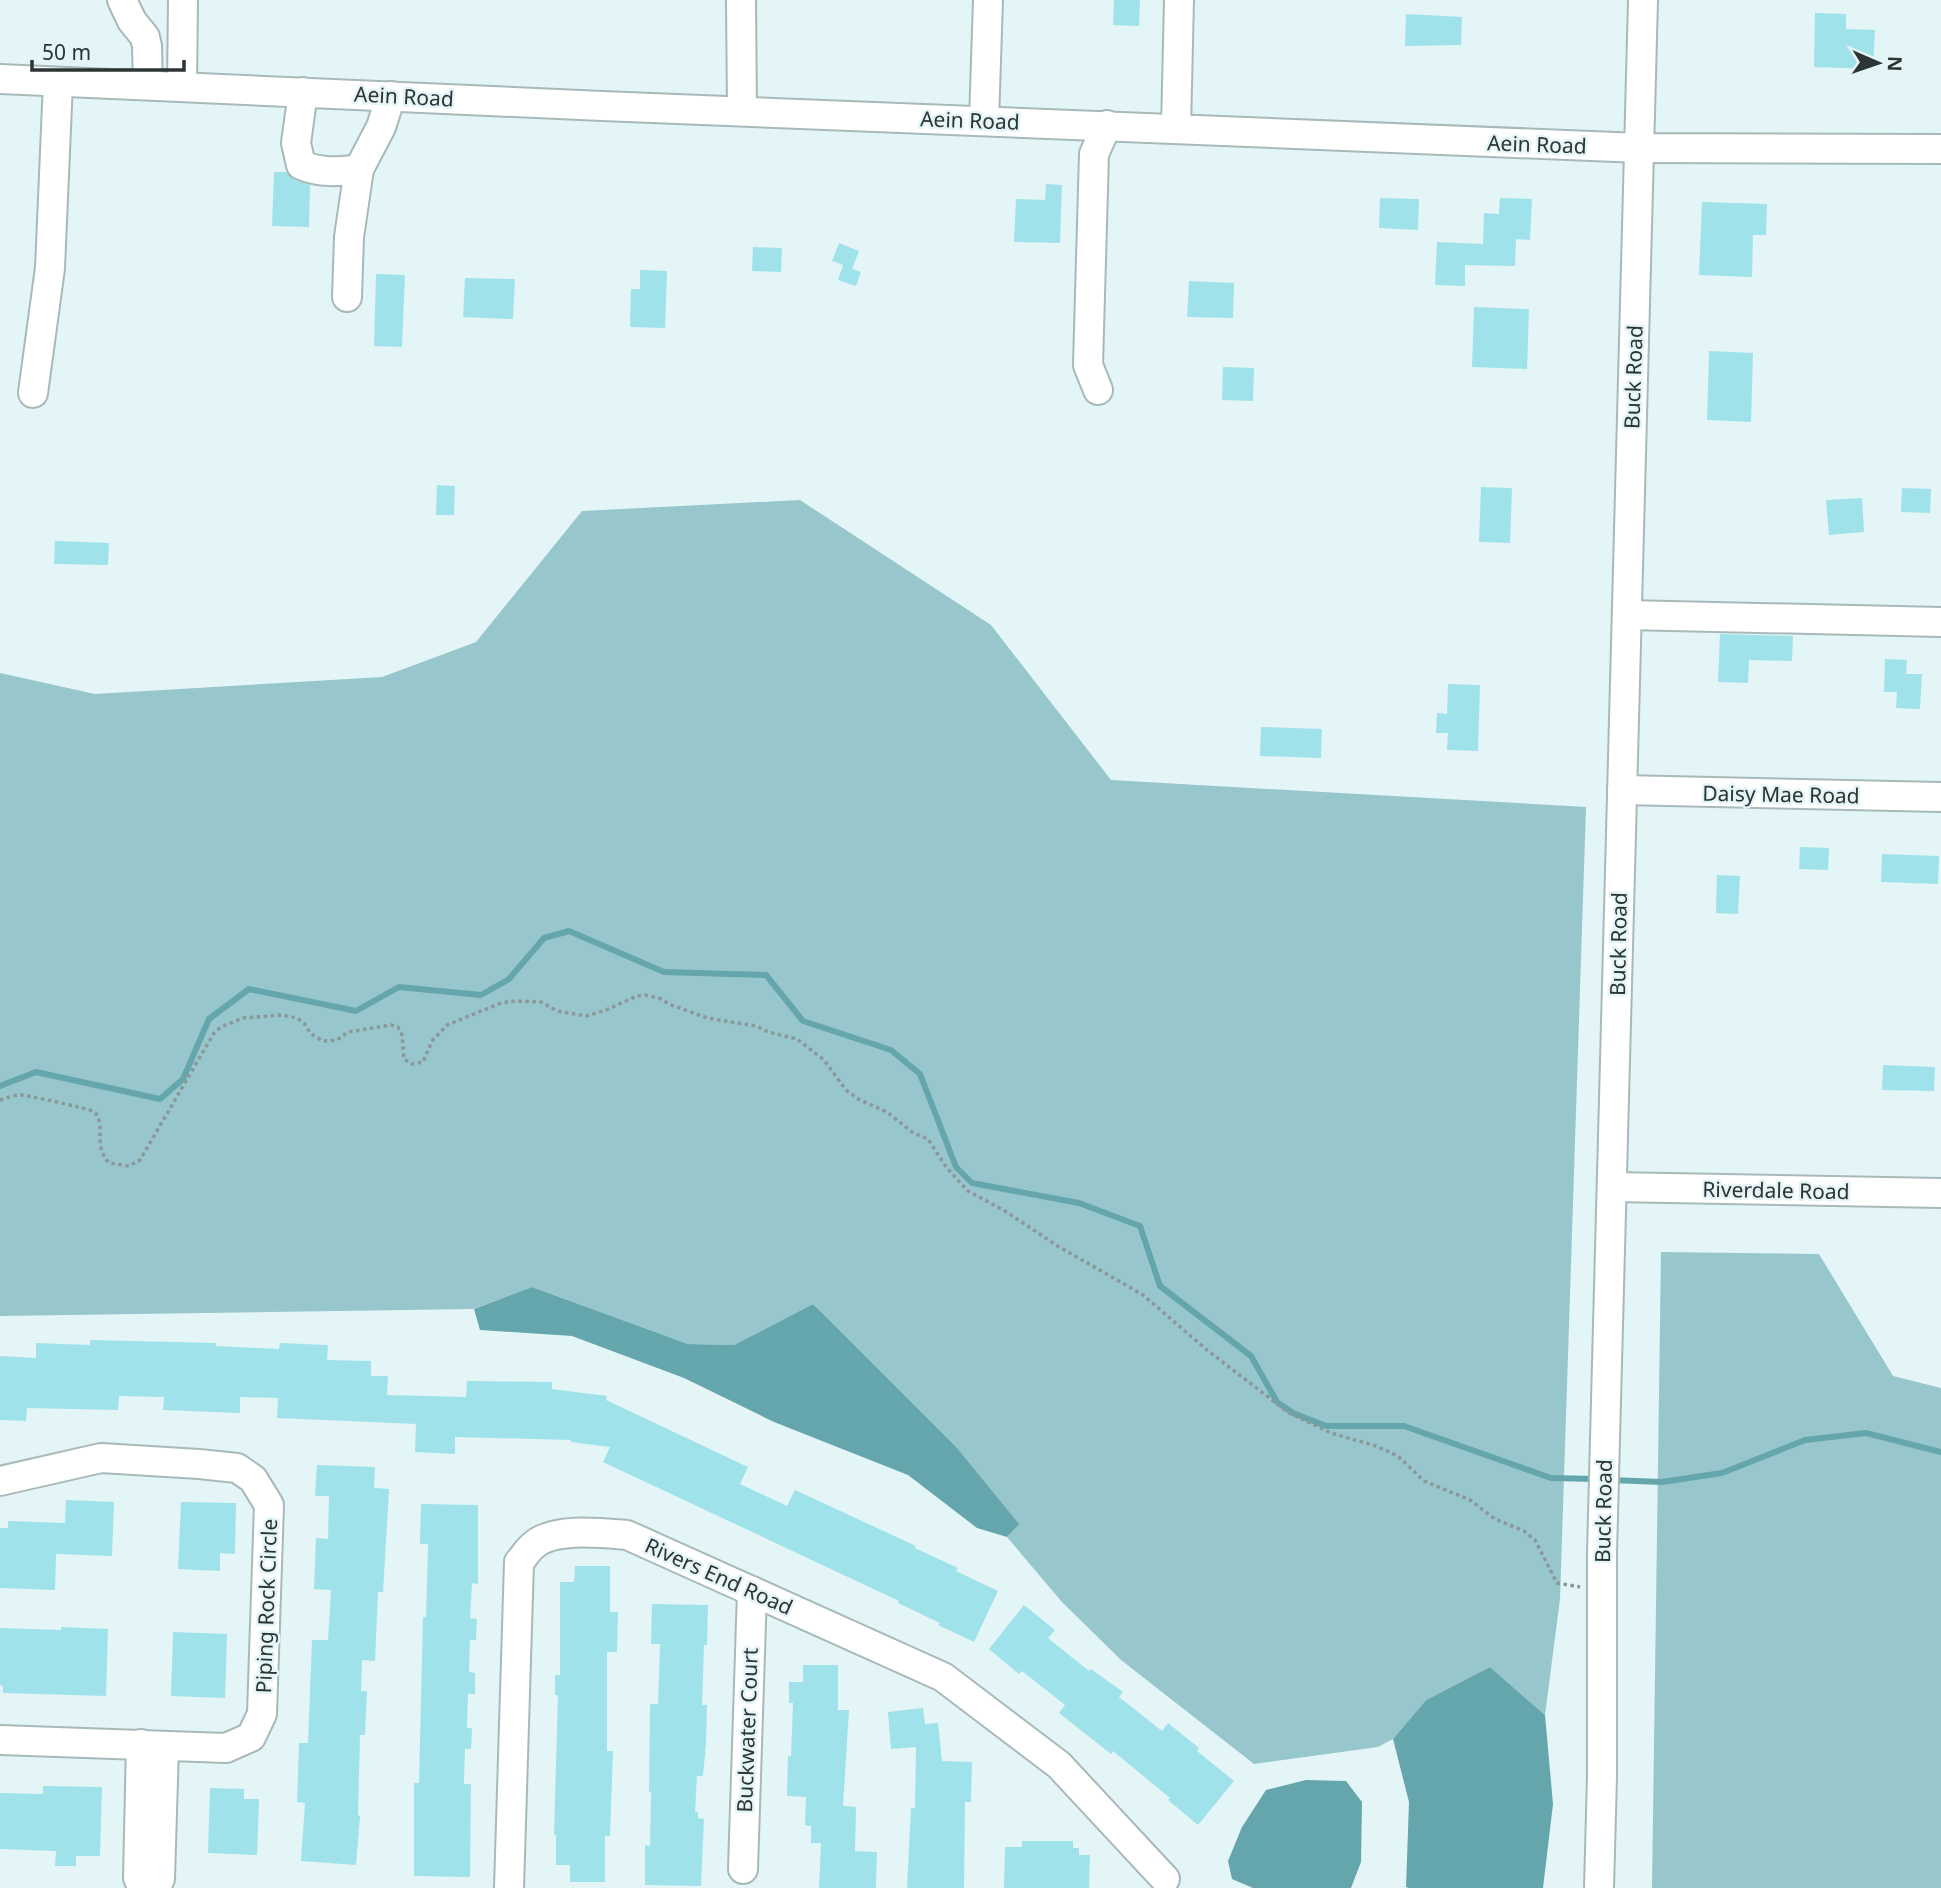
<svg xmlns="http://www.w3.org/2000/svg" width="1941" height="1888" font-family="'Noto Sans',sans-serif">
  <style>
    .green { fill: #97c7cc }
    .water { fill: #65a6ad }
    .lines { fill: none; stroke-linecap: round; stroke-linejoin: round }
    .stream { stroke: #65a6ad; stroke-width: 6 }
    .building { fill: #a0e2e9 }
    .minor-casing { stroke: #a8b9ba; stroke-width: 32 }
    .path { stroke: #8b9798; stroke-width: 3.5; stroke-dasharray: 3.5 3.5; stroke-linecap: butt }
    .minor { stroke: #fff; stroke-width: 28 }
    .labels { text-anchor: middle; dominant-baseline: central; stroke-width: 5; stroke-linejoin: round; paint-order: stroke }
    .street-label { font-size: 21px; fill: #2d3434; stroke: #e4f5f7 }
  </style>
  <rect width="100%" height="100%" fill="#e4f5f7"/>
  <g class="green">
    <path d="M800,500L991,625L1111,780L1586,807L1560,1599L1545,1715L1490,1667L1426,1700L1393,1739L1378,1747L1254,1764L1121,1660L1062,1602L1007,1537L1018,1524L813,1304L734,1345L688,1344L532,1287L473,1309L0,1316V673L95,694L382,677L476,642L582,511Z"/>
    <path d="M1661,1252L1819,1254L1893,1376L1941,1388V1888H1652Z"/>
  </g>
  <g class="water">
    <path d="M532,1287L688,1344L734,1345L813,1304L956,1447L1019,1524L1007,1537L977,1528L908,1475L774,1422L684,1378L572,1336L480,1330L474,1309Z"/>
    <path d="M1490,1667L1545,1715L1553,1804L1543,1888H1409L1406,1887L1409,1802L1393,1739L1426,1700Z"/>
    <path d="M1306,1780L1346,1781L1362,1802L1361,1862L1351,1888H1253L1232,1879L1228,1861L1242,1827L1266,1790Z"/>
  </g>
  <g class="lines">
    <g class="stream">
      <path d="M0,1086L36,1072L160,1099L183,1079L209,1019L249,989L356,1011L399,987L481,995L509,979L544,938L569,931L664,972L766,975L803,1021L891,1050L920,1074L956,1167L972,1183L1079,1203L1140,1226L1160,1286L1251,1356L1277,1402L1293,1413L1326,1426H1404L1551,1478L1596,1479"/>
      <path d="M1610,1480L1662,1482L1722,1473L1805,1440L1866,1433L1941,1452"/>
    </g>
  </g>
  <g class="building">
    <path d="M1114,0H1140L1139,26L1113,25Z"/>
    <path d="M1815,13L1846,14V29L1875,30L1873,69L1814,67Z"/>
    <path d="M1406,14L1462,17L1461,45L1405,46Z"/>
    <path d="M274,172H286L295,180L310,185L309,227L272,226Z"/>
    <path d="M1046,184L1062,185L1060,243L1014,242L1016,199L1045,200Z"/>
    <path d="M1380,198L1419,199L1418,230L1379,228Z"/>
    <path d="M1500,198L1532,199L1530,240L1516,239L1515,266L1465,265V286L1435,285L1437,242L1483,244L1484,213L1499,214Z"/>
    <path d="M1702,202L1767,204L1766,235H1753L1752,277L1699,275Z"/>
    <path d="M839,243L859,251L852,269L861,272L856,286L838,280L843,265L832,261Z"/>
    <path d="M753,247L782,248L781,272L752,271Z"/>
    <path d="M640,270L667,271L665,328L630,327L631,289H640Z"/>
    <path d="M376,274L405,275L402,347L374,346Z"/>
    <path d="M465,278L515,279L513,319L463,317Z"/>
    <path d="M1189,281L1234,283L1233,318L1187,317Z"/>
    <path d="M1474,307L1529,309L1527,369L1472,367Z"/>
    <path d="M1709,351L1753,353L1751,422L1707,420Z"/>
    <path d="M1223,367L1254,368L1253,401L1222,400Z"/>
    <path d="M437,485L455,486L454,515H436Z"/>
    <path d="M1481,487L1512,488L1510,543L1479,542Z"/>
    <path d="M1902,488L1931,489L1930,513L1901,512Z"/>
    <path d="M1862,498L1864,532L1829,535L1826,500Z"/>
    <path d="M55,541L109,543L108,565L54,564Z"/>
    <path d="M1720,634L1793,636L1792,661L1749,660L1748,683L1718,682Z"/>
    <path d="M1885,659L1907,660L1906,674H1922L1920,709L1896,708L1897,692H1884Z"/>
    <path d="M1448,684L1480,685L1478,751L1447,750L1448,733H1436L1437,713L1447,714Z"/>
    <path d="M1261,727L1322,729L1321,758L1260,756Z"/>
    <path d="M1800,847L1829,848L1828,870L1799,869Z"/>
    <path d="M1882,854L1939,856L1938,884L1881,882Z"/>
    <path d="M1717,875L1740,876L1738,914L1716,913Z"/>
    <path d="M1883,1065L1935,1067L1934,1091L1882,1090Z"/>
    <path d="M90,1340L216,1343V1346L279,1349L280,1343L328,1345L327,1360L371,1361V1376H388L387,1395L466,1397L467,1381L552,1382V1389L607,1396L606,1400L748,1467L740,1484L787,1506L795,1490L916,1546L915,1548L958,1568L956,1571L998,1591L974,1642L938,1625L940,1623L898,1603L899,1601L603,1462L610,1447L571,1442V1440L455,1437V1454L415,1452L416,1424L277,1418L278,1398L240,1397V1413L163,1410L164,1397L119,1396L118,1410L27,1408L26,1421L0,1420V1356L36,1358V1343L90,1345Z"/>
    <path d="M317,1465L375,1467L374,1488L389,1489L383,1592H378L375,1661L362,1660L361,1691H367L365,1735H360L358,1815L360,1816L356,1865L301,1861L305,1803L297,1802L299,1743H308L312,1640H328L331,1590L314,1589L316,1538L328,1539L329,1496H315Z"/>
    <path d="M66,1500L114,1502L112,1556L56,1554L55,1590L0,1588V1528H8V1521L65,1523Z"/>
    <path d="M181,1502L236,1503L235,1554L220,1553V1571L178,1569Z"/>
    <path d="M421,1504L478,1505V1584L472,1583L470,1618L477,1619L476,1640H470L469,1672L475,1673V1694H468L467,1728H472L471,1749H465L464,1784H471L470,1877L414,1876V1783H419L423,1617H426L428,1544H420Z"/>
    <path d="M575,1566H610V1612H618L617,1652H607V1751H613L610,1836H605V1882H570V1865H556V1835H554L558,1695H555V1675H560V1582H574Z"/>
    <path d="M652,1604L708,1605L707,1645H704L702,1705H707L706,1744L703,1776H697L695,1812H698V1818L704,1819L701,1886L645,1885V1845L650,1846L651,1792H649L650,1704H658L660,1644H651Z"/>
    <path d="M1024,1605L1055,1630L1048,1638L1089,1671L1091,1669L1123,1692L1119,1697L1162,1731L1168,1723L1199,1748L1197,1751L1234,1781L1198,1825L1168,1800L1170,1798L1113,1751L1111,1754L1059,1713L1065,1705L1022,1671L1019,1674L989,1649Z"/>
    <path d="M61,1627L108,1629L106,1696L3,1693V1686L0,1685V1628L61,1630Z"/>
    <path d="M173,1632L227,1634L225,1698L171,1696Z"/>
    <path d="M803,1665H838V1710H849L843,1806L856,1807L855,1851L877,1852L876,1888H819L821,1843H811V1826L805,1825L806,1797L787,1796L788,1756H791L793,1703H789V1682H803Z"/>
    <path d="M923,1708L925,1724L938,1723L942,1761L972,1762L971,1802H965L964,1888H907L911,1808H915L916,1747L891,1749L888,1712Z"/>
    <path d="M43,1786L102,1787L100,1856H76V1866H55L56,1851L0,1849V1793L43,1794Z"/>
    <path d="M210,1788L244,1789V1799H259L257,1855L208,1853Z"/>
    <path d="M1022,1841H1073V1848H1079V1855H1090L1089,1888H1004L1005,1847H1022Z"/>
  </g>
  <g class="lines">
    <g class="minor-casing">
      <g id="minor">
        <path d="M122,0L132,21L145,37L147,46L148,85"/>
        <path d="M741,0L742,110"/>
        <path d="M0,79L602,106L1640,148L1941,149"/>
        <path d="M182,87L183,0"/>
        <path d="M303,92L296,143L301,165C320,173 339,172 359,169"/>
        <path d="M984,121L988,0"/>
        <path d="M1176,128L1179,0"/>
        <path d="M347,297L349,237L359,169L381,127L391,96"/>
        <path d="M1098,390L1088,365L1094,154L1107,125"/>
        <path d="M33,393L50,268L58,82"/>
        <path d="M1627,615L1941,622"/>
        <path d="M1622,790L1941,797"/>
        <path d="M1612,1187L1941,1193"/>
        <path d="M0,1481L101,1458L199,1464L237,1468L253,1479L269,1505L262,1714L251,1737L226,1748L0,1740"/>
        <path d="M141,1744L138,1878L143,1888"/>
        <path d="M743,1869L752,1591"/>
        <path d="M155,1888L160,1879L164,1746"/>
        <path d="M509,1888L519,1562C524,1557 528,1549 534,1545C553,1527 603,1533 627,1535L943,1677L1059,1765L1165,1879"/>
        <path d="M1599,1888L1602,1776V1553L1643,0"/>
      </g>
    </g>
    <path class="path" d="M0,1100C7,1098 14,1095 21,1095C26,1095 85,1108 90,1110C94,1112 96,1113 98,1117C104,1134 94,1145 109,1163L129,1166L140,1160L214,1033L221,1027L243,1018L282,1015L297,1018L304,1023L311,1034L323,1041L337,1040L348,1032L391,1025L398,1027L402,1035L404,1059L412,1064L423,1062L432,1041L447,1025L501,1003L515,1001L541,1002L557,1011L586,1016L606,1010L637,996L645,995L659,998L669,1004L707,1018L756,1026L768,1032L797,1039L824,1060L846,1090L858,1099L887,1112L912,1132L928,1139L946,1167L968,1191L1005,1211L1056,1245L1143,1295L1207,1350L1289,1413L1331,1433L1376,1446L1398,1456L1424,1481L1470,1500L1495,1519L1524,1531L1535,1540L1557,1583L1580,1587"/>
    <use href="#minor" class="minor"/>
  </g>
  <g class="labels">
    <g class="street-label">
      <text transform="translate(404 96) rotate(3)">Aein Road</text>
      <text transform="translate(970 120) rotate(2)">Aein Road</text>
      <text transform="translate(1537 144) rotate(2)">Aein Road</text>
      <text transform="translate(1633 377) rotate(-88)">Buck Road</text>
      <text transform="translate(1781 794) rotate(1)">Daisy Mae Road</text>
      <text transform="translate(1618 944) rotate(-89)">Buck Road</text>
      <text transform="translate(1776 1190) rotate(1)">Riverdale Road</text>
      <text transform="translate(1603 1511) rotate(-89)">Buck Road</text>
      <text transform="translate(719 1576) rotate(24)">Rivers End Road</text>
      <text transform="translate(266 1606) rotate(-88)">Piping Rock Circle</text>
      <text transform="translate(747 1730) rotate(-88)">Buckwater Court</text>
    </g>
  </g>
  <g transform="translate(1878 63) rotate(92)" stroke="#e4f5f7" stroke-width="5" paint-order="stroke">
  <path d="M0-5L12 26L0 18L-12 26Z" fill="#2d3434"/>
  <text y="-10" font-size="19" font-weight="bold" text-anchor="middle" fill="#2d3434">N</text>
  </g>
  <path d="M32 60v10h152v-10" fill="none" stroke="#2d3434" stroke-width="3.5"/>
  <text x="42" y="60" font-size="21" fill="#2d3434" stroke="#e4f5f7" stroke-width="5" paint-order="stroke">50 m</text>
</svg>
